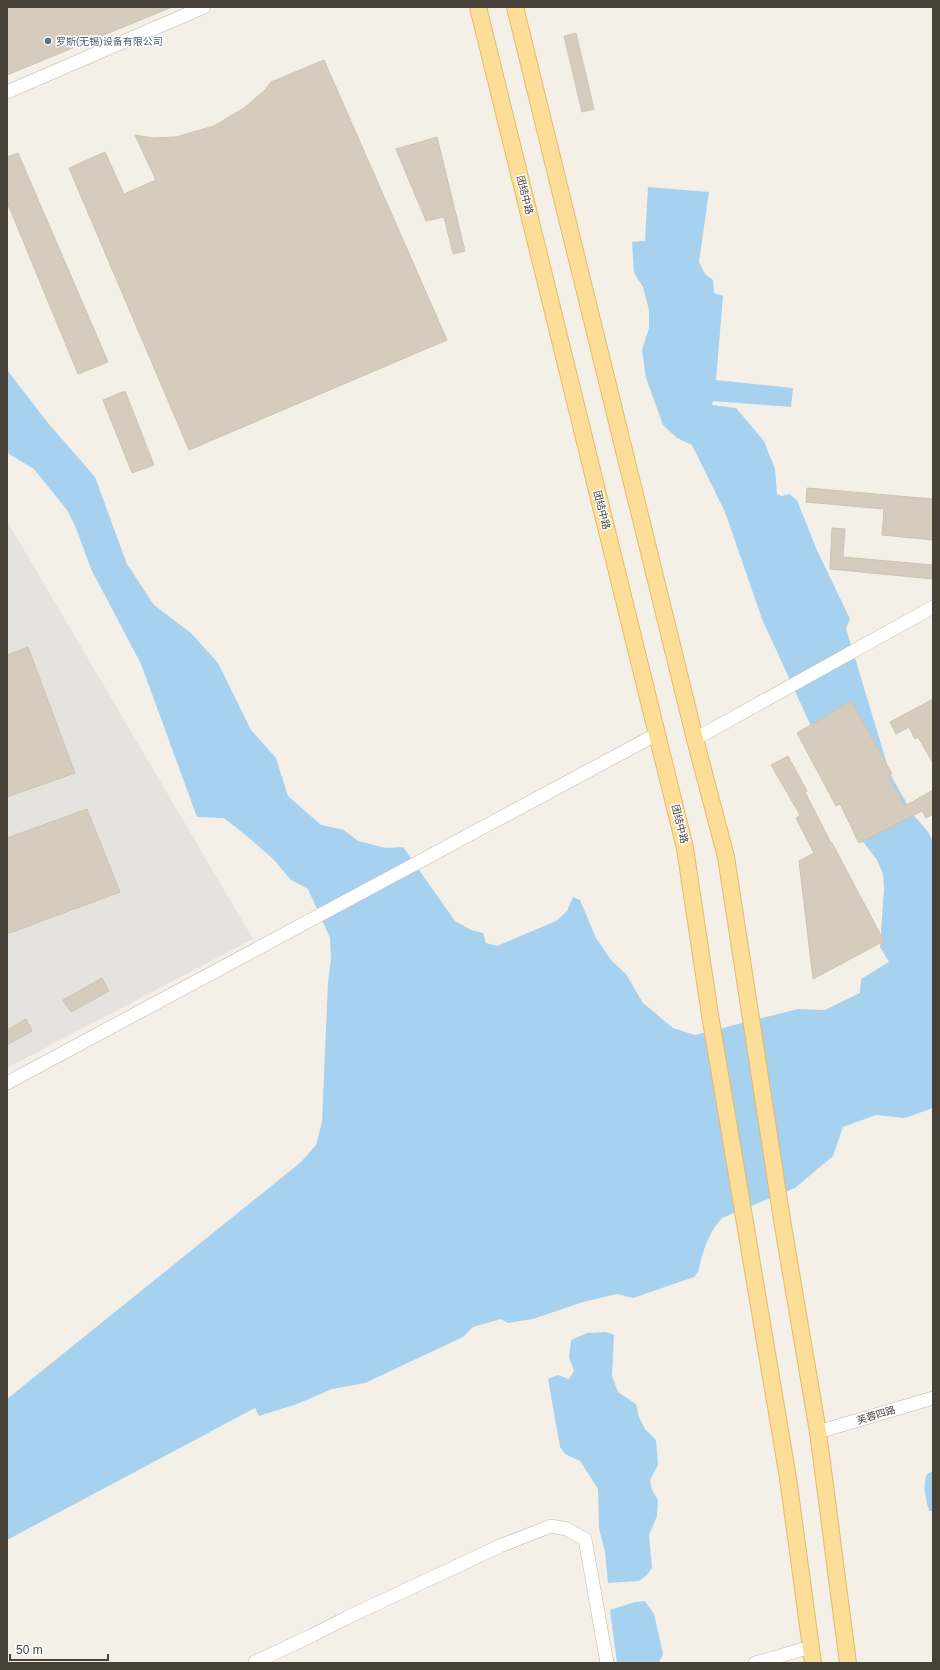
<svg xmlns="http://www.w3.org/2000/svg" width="940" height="1670" font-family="Helvetica,'Noto Sans SC',sans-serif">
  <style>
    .industrial { fill: #e6e2dd }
    .water { fill: #a6d2ef }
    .building { fill: #d5ccbe; stroke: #d0c3b1 }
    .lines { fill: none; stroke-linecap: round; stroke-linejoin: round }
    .minor-casing { stroke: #bfb8ab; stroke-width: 14 }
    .major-casing { stroke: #e2bb68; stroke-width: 18 }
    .minor { stroke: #fff; stroke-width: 13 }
    .major { stroke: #fcde99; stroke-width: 16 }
    .service-dot { fill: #5c6f8a; stroke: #fff; stroke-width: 1.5 }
    .labels { text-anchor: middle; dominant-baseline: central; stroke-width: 3; stroke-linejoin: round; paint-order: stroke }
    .service-label { font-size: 10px; fill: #4e5e75; stroke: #fff; text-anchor: start }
    .street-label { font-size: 10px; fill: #474137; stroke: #fff }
  </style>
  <rect width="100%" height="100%" fill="#f4f0e8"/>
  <path class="industrial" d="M7,521L253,939L7,1068Z"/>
  <g class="water">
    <path d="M648,187L709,192L699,262L705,274L713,280L714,293L723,296L716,380L793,388L791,407L713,401L712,405L736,408L764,441L775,469L777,494L782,496L789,494L797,500L816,548L850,619L846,628L890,774L913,814L928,832L933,841V1108L905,1118L876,1115L843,1127L833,1156L795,1188L722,1218C711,1230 705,1245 701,1260C699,1268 700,1271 694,1277L633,1298L617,1294L583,1302L533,1319L508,1323L501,1319L473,1327L463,1337L365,1383L332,1389L297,1404L259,1416L255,1408L7,1540V1399L301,1162L316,1145L322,1122L328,982L331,958L330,938L308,889L291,880L273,859L248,837L224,818L197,817L141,664L91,569L76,528L67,510L34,469L9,454L7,450V370L48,423L95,477L127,564L154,605L191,633L218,663L251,730L276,758L288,796L321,825L344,830L358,841L386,848L403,847L455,921L471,930L483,933L486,943L497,946L556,921L567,911L573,897L580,900L596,938L611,960L626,974L643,1003L673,1028L695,1035L798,1009L825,1010L860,993L861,979L889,962L880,947L884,890L883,874L877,860L857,834L816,737L762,619L725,512L692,445L677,438L663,425L646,378L642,350L649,328V310L643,287L634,273L632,242L645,241Z"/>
    <path d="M606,1332L614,1335L612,1376L618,1392L636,1404L639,1417L645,1429L656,1440L658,1465L650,1480L652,1490L658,1500L657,1516L649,1535L652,1568L647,1575L639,1581L608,1583L605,1552L599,1529L598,1489L580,1461L565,1454L560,1447L548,1379L558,1375L569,1379L574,1371L569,1357L571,1340L587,1333Z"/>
    <path d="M933,1471V1511H929C926,1498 922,1486 927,1474Z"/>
    <path d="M645,1601L654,1614L663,1654L659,1663H617L610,1610L635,1602Z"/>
  </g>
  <g class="building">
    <path d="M7,7H172L7,75Z"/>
    <path d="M576,33L594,109L582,112L564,36Z"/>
    <path d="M324,60L447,340L189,450L69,168L105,152L124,194L156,180L135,135L152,138L176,137L214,126L244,108L265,90L271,82Z"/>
    <path d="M437,137L465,251L453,254L444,217L426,221L396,149Z"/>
    <path d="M18,153L108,362L78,374L7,202V157Z"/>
    <path d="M125,391L154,465L132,473L103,400Z"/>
    <path d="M807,488L933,499V540L882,535L884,509L806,502Z"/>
    <path d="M832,528L845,529L843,557L933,565V579L830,569Z"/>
    <path d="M28,647L75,773L7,797V655Z"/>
    <path d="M933,699V763L918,737L915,739L909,727L896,734L890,722Z"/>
    <path d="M851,701L892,774L888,776L905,806L933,790V814L926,818L922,811L859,843L840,804L836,806L797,733Z"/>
    <path d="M788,756L807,791L805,792L831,843H832L884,941L813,979L799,861L814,853L796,818L800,815L771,765Z"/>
    <path d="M87,809L120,892L7,934V838Z"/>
    <path d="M102,978L109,991L71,1012L63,1000Z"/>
    <path d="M26,1019L32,1031L7,1045V1030Z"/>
  </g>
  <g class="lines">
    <g class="minor-casing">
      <g id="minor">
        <path d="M7,92L204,7"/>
        <path d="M695,739L933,607"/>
        <path d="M7,1083L657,734"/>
        <path d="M818,1432L933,1398"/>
        <path d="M255,1662L313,1635L346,1618L500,1546L551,1526L567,1529L585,1539L607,1663"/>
        <path d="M755,1663L811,1647"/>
      </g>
    </g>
    <g class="major-casing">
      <g id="major">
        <path d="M478,7L685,848L710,1015L788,1478L813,1663"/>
        <path d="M515,7L695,739L726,857L783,1226L818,1432L848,1663"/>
      </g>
    </g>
    <use href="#minor" class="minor"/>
    <use href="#major" class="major"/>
  </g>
  <circle class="service-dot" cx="48" cy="41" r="4"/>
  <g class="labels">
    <g class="service-label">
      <text x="56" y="41">罗斯(无锡)设备有限公司</text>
    </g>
    <g class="street-label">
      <text transform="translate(525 195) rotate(76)">团结中路</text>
      <text transform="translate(602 510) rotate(76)">团结中路</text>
      <text transform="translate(680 824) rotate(76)">团结中路</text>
      <text transform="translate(876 1415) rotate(-17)">芙蓉四路</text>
    </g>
  </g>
  <rect width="940" height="1670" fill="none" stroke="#474137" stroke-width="16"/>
  <path d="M10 1654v6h98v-6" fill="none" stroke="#474137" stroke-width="2"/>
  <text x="16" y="1654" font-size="12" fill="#474137" stroke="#ffffff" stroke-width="3" paint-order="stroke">50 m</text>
</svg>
